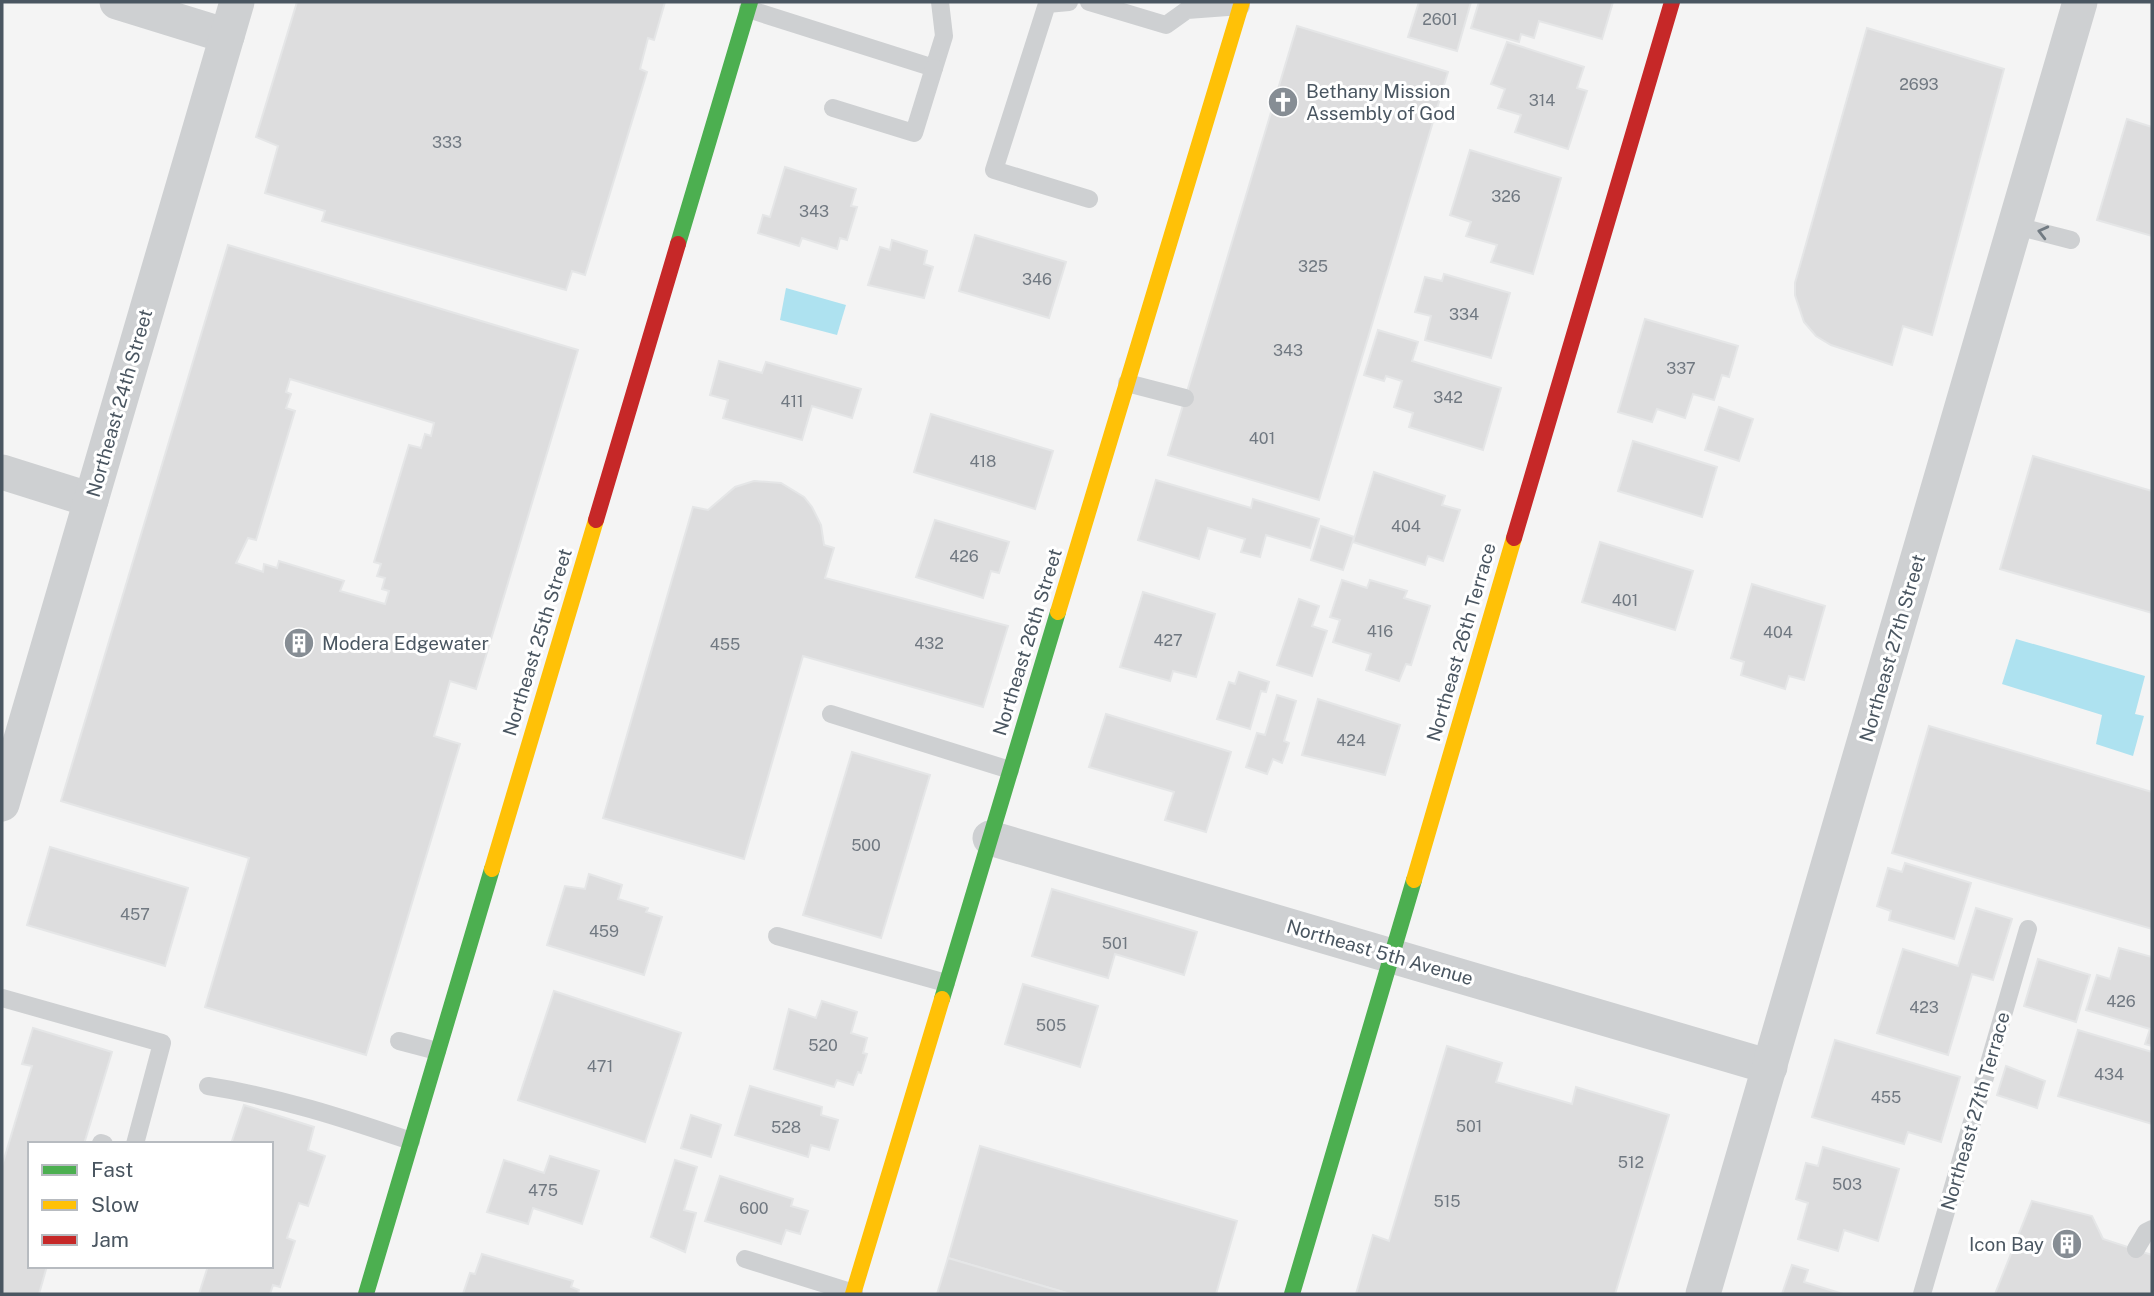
<svg xmlns="http://www.w3.org/2000/svg" width="2154" height="1296" font-family="'Public Sans',sans-serif">
  <style>
    .water { fill: #aee2f0 }
    .building { fill: #ddddde; stroke: #e5e6e7; stroke-width: 2; fill-rule: evenodd }
    .lines { fill: none; stroke-linecap: round; stroke-linejoin: round }
    .lane { stroke: #ced0d2; stroke-width: 18 }
    .street { stroke: #ced0d2; stroke-width: 35 }
    .fast { stroke: #4caf50; stroke-width: 16 }
    .slow { stroke: #ffc107; stroke-width: 16 }
    .jam { stroke: #c62828; stroke-width: 16 }
    .oneway { stroke: #727b83 }
    .labels { text-anchor: middle; dominant-baseline: central; stroke-width: 6; stroke-linejoin: round; paint-order: stroke }
    .number-label { font-size: 16px; fill: #707881 }
    .poi-label { font-size: 19px; fill: #4a5661; stroke: #fff; text-anchor: start }
    .street-label { font-size: 19px; fill: #4a5661; stroke: #fff }
  </style>
  <rect width="100%" height="100%" fill="#f4f4f4"/>
  <g class="water">
    <path d="M786,288L846,305L837,335L780,320Z"/>
    <path d="M2016,639L2145,676L2135,714L2144,716L2133,756L2096,744L2102,715L2002,684Z"/>
  </g>
  <g class="building">
    <path d="M297,2H665L654,40L648,38L640,69L647,72L585,275L572,271L566,290L322,221L325,211L265,193L278,146L256,137Z"/>
    <path d="M1419,2H1471L1457,51L1408,37Z"/>
    <path d="M1479,2H1613L1602,39L1539,21L1534,38L1521,34L1519,42L1471,28Z"/>
    <path d="M1297,26L1448,72L1319,500L1168,455Z"/>
    <path d="M1867,28L2004,69L1932,335L1903,326L1892,365L1831,345L1816,336L1804,322L1795,295V283Z"/>
    <path d="M1507,42L1584,67L1577,88L1587,91L1568,149L1515,132L1521,115L1498,108L1505,89L1491,84Z"/>
    <path d="M2127,119L2152,127V236L2097,220Z"/>
    <path d="M1470,150L1561,178L1533,274L1491,262L1497,245L1466,236L1471,222L1450,215Z"/>
    <path d="M785,167L856,189L851,206L857,207L847,240L840,238L837,249L802,238L799,246L758,233L763,215L770,217Z"/>
    <path d="M975,235L1066,262L1049,318L959,291Z"/>
    <path d="M892,240L927,251L924,264L933,267L924,298L868,285L880,247L890,250Z"/>
    <path d="M228,245L578,350L476,689L450,681L434,736L460,744L366,1055L205,1007L249,858L61,801ZM290,379L434,423L431,436L425,434L421,448L409,445L374,562L381,564L377,576L385,578L382,589L389,591L385,604L340,591L344,581L279,561L277,568L264,564L263,572L236,563L248,538L256,540L295,411L286,408L291,394L286,392Z"/>
    <path d="M1444,274L1510,293L1491,358L1425,340L1431,316L1415,312L1425,277L1442,281Z"/>
    <path d="M1645,319L1738,346L1729,377L1722,375L1714,400L1693,394L1685,418L1657,409L1652,422L1618,412Z"/>
    <path d="M1378,330L1418,342L1412,361L1501,388L1483,450L1409,427L1413,413L1394,407L1402,381L1386,376L1384,381L1364,375Z"/>
    <path d="M719,361L762,373L766,362L861,389L852,418L812,406L802,440L723,418L728,400L710,395Z"/>
    <path d="M1719,407L1753,419L1739,461L1705,450Z"/>
    <path d="M931,414L1053,451L1035,509L914,472Z"/>
    <path d="M1633,441L1717,467L1702,517L1618,491Z"/>
    <path d="M2033,456L2152,491V613L2000,569Z"/>
    <path d="M1374,472L1445,496L1442,505L1460,510L1443,561L1428,556L1425,565L1353,542Z"/>
    <path d="M1156,480L1251,508L1253,499L1319,519L1310,548L1266,535L1260,557L1241,552L1245,539L1208,528L1199,559L1138,540Z"/>
    <path d="M754,481L781,483L804,497L812,507L821,525L824,545L834,548L825,578L1008,626L983,707L803,656L744,859L603,818L693,507L708,510L735,487Z"/>
    <path d="M935,520L1009,542L999,573L991,571L983,598L916,577Z"/>
    <path d="M1321,526L1354,537L1343,570L1311,560Z"/>
    <path d="M1600,542L1693,571L1675,630L1582,602Z"/>
    <path d="M1342,580L1367,588L1370,580L1407,591L1404,598L1430,606L1411,665L1406,664L1399,681L1366,670L1371,654L1333,642L1340,620L1330,617Z"/>
    <path d="M1752,584L1825,606L1804,680L1789,676L1785,689L1741,675L1744,662L1731,658Z"/>
    <path d="M1143,592L1215,614L1196,677L1173,671L1170,681L1120,667Z"/>
    <path d="M1299,599L1319,606L1312,626L1327,631L1312,676L1277,665Z"/>
    <path d="M1239,672L1269,682L1266,692L1261,691L1250,729L1217,719L1229,682L1235,684Z"/>
    <path d="M1277,695L1296,701L1284,741L1289,743L1282,763L1273,759L1267,774L1246,767L1257,733L1265,735Z"/>
    <path d="M1318,699L1400,725L1385,775L1302,755Z"/>
    <path d="M1106,714L1231,752L1206,832L1165,820L1174,792L1089,767Z"/>
    <path d="M1929,726L2152,792V929L1892,853Z"/>
    <path d="M852,752L930,775L881,938L803,915Z"/>
    <path d="M50,847L188,888L165,966L27,925Z"/>
    <path d="M1905,863L1971,883L1954,939L1889,920L1891,911L1877,906L1888,868L1902,872Z"/>
    <path d="M589,874L622,885L618,899L648,908L646,912L662,917L644,975L547,945L565,886L585,889Z"/>
    <path d="M1052,889L1197,932L1184,975L1115,954L1108,978L1032,956Z"/>
    <path d="M1976,908L2012,919L1993,980L1972,974L1948,1055L1877,1033L1903,949L1958,966Z"/>
    <path d="M2119,948L2152,957V1046L2145,1044L2150,1029L2086,1010L2097,975L2110,979Z"/>
    <path d="M2038,959L2090,975L2076,1022L2024,1006Z"/>
    <path d="M1023,984L1098,1006L1080,1067L1005,1044Z"/>
    <path d="M554,991L681,1033L645,1142L518,1100Z"/>
    <path d="M822,1001L857,1012L851,1033L867,1038L863,1053L867,1054L861,1073L858,1072L853,1085L837,1080L834,1087L774,1069L789,1009L816,1018Z"/>
    <path d="M33,1028L112,1052L84,1144H30V1266H47L39,1294H2V1166L32,1066L22,1064Z"/>
    <path d="M2078,1030L2152,1052V1124L2058,1096Z"/>
    <path d="M1835,1040L1960,1077L1941,1142L1908,1132L1904,1144L1812,1117Z"/>
    <path d="M1447,1046L1502,1063L1496,1082L1572,1104L1576,1087L1669,1115L1615,1294H1356L1373,1235L1389,1241Z"/>
    <path d="M2006,1066L2045,1081L2037,1108L1997,1095Z"/>
    <path d="M750,1086L822,1107L821,1115L838,1120L829,1150L811,1145L808,1157L735,1135Z"/>
    <path d="M244,1105L314,1127L308,1150L325,1156L308,1206L299,1203L287,1238L295,1241L280,1287L273,1285L270,1294H199L208,1266H271V1144H231Z"/>
    <path d="M691,1115L721,1125L711,1157L681,1148Z"/>
    <path d="M980,1146L1237,1221L1216,1294H1070L948,1258Z"/>
    <path d="M1823,1147L1899,1169L1878,1241L1844,1230L1838,1251L1798,1239L1808,1203L1796,1199L1806,1163L1818,1166Z"/>
    <path d="M550,1156L599,1171L582,1224L533,1208L528,1224L487,1212L504,1160L544,1173Z"/>
    <path d="M675,1160L697,1167L684,1210L696,1213L685,1252L651,1237Z"/>
    <path d="M720,1176L793,1199L791,1206L808,1211L800,1234L786,1230L781,1244L705,1221Z"/>
    <path d="M2032,1201L2092,1216L2103,1239L2152,1255V1294H1995Z"/>
    <path d="M482,1254L573,1281L571,1287L579,1290L578,1294H463L470,1273L475,1274Z"/>
    <path d="M948,1258L1070,1294H937Z"/>
    <path d="M1792,1265L1808,1270L1804,1282L1843,1294H1782Z"/>
  </g>
  <g class="lines">
    <g class="lane">
      <path d="M1069,2L1047,4L994,170L1089,199"/>
      <path d="M1089,2L1166,25L1187,10L1241,6"/>
      <path d="M748,9L934,68L944,36L940,2"/>
      <path d="M833,108L914,133L934,68"/>
      <path d="M2016,226L2071,240"/>
      <path d="M1127,383L1185,398"/>
      <path d="M831,714L1010,770"/>
      <path d="M777,936L946,983"/>
      <path d="M2,998L162,1043L135,1144"/>
      <path d="M399,1041L437,1051"/>
      <path d="M208,1086C279,1097 343,1118 411,1141"/>
      <path d="M101,1143L104,1144"/>
      <path d="M2136,1249L2146,1232L2152,1229"/>
      <path d="M745,1259L854,1293"/>
      <path d="M1922,1294L2028,929"/>
    </g>
    <g class="street">
      <path d="M117,2L227,36"/>
      <path d="M2,472L91,500"/>
      <path d="M2,804L237,2"/>
      <path d="M990,838L1770,1067"/>
      <path d="M1703,1294L2080,2"/>
    </g>
    <g class="fast">
      <path d="M678,244L750,2"/>
      <path d="M942,999L1058,612"/>
      <path d="M366,1294L492,869"/>
      <path d="M1292,1294L1414,880"/>
    </g>
    <g class="slow">
      <path d="M1058,612L1242,2"/>
      <path d="M492,869L596,520"/>
      <path d="M1414,880L1514,538"/>
      <path d="M853,1294L942,999"/>
    </g>
    <g class="jam">
      <path d="M596,520L678,244"/>
      <path d="M1514,538L1672,2"/>
    </g>
  </g>
  <defs><path id="oneway-chevron" d="M-2-3.5L2.5 0L-2 3.5" fill="none" stroke-width="1.6" stroke-linecap="round" stroke-linejoin="round" transform="scale(1.75)"/></defs>
  <use class="oneway" href="#oneway-chevron" transform="translate(2043 232) rotate(-166)"/>
  <defs>
    <g id="church-disc" transform="scale(1.575)"><circle r="9.5" fill="#868d94" stroke="#fff"/><path d="M-1.2-6h2.4v3.5h3.3v2.4h-3.3V6h-2.4V-.1h-3.3v-2.4h3.3Z" fill="#fff"/></g>
    <g id="building-disc" transform="scale(1.575)"><circle r="9.5" fill="#868d94" stroke="#fff"/><path d="M-4-6H4V6H1V3H-1V6H-4ZM-2.5-4.3h1.7v1.8h-1.7ZM.8-4.3h1.7v1.8H.8ZM-2.5-1h1.7V.8h-1.7ZM.8-1h1.7V.8H.8Z" fill="#fff"/></g>
  </defs>
  <g fill-rule="evenodd">
    <use href="#church-disc" x="1283" y="102"/>
    <use href="#building-disc" x="299" y="643"/>
    <use href="#building-disc" x="2067" y="1244"/>
  </g>
  <g class="labels">
    <g class="number-label">
      <text x="1440" y="19">2601</text>
      <text x="1919" y="84">2693</text>
      <text x="1542" y="100">314</text>
      <text x="447" y="142">333</text>
      <text x="1506" y="196">326</text>
      <text x="814" y="211">343</text>
      <text x="1313" y="266">325</text>
      <text x="1037" y="279">346</text>
      <text x="1464" y="314">334</text>
      <text x="1288" y="350">343</text>
      <text x="1681" y="368">337</text>
      <text x="1448" y="397">342</text>
      <text x="792" y="401">411</text>
      <text x="1262" y="438">401</text>
      <text x="983" y="461">418</text>
      <text x="1406" y="526">404</text>
      <text x="964" y="556">426</text>
      <text x="1625" y="600">401</text>
      <text x="1380" y="631">416</text>
      <text x="1778" y="632">404</text>
      <text x="1168" y="640">427</text>
      <text x="929" y="643">432</text>
      <text x="725" y="644">455</text>
      <text x="1351" y="740">424</text>
      <text x="866" y="845">500</text>
      <text x="135" y="914">457</text>
      <text x="604" y="931">459</text>
      <text x="1115" y="943">501</text>
      <text x="2121" y="1001">426</text>
      <text x="1924" y="1007">423</text>
      <text x="1051" y="1025">505</text>
      <text x="823" y="1045">520</text>
      <text x="600" y="1066">471</text>
      <text x="2109" y="1074">434</text>
      <text x="1886" y="1097">455</text>
      <text x="1469" y="1126">501</text>
      <text x="786" y="1127">528</text>
      <text x="1631" y="1162">512</text>
      <text x="1847" y="1184">503</text>
      <text x="543" y="1190">475</text>
      <text x="1447" y="1201">515</text>
      <text x="754" y="1208">600</text>
    </g>
    <g class="poi-label">
      <text x="1306" y="91">Bethany Mission<tspan x="1306" dy="22">Assembly of God</tspan></text>
      <text x="322" y="643">Modera Edgewater</text>
      <text x="2044" y="1244" text-anchor="end">Icon Bay</text>
    </g>
    <g class="street-label">
      <text transform="translate(119 403) rotate(-74)">Northeast 24th Street</text>
      <text transform="translate(537 642) rotate(-73)">Northeast 25th Street</text>
      <text transform="translate(1027 642) rotate(-73)">Northeast 26th Street</text>
      <text transform="translate(1461 642) rotate(-74)">Northeast 26th Terrace</text>
      <text transform="translate(1892 648) rotate(-74)">Northeast 27th Street</text>
      <text transform="translate(1380 952) rotate(16)">Northeast 5th Avenue</text>
      <text transform="translate(1975 1111) rotate(-74)">Northeast 27th Terrace</text>
    </g>
  </g>
  <rect width="2154" height="1296" fill="none" stroke="#4a5661" stroke-width="7"/>
  <rect x="28" y="1142" width="245" height="126" fill="#ffffff" stroke="#b7bbc0" stroke-width="2"/>
  <rect x="42" y="1165" width="35" height="10" fill="#4caf50" stroke="#b7bbc0" stroke-width="2"/>
  <text x="91" y="1177" font-size="21" fill="#4a5661">Fast</text>
  <rect x="42" y="1200" width="35" height="10" fill="#ffc107" stroke="#b7bbc0" stroke-width="2"/>
  <text x="91" y="1212" font-size="21" fill="#4a5661">Slow</text>
  <rect x="42" y="1235" width="35" height="10" fill="#c62828" stroke="#b7bbc0" stroke-width="2"/>
  <text x="91" y="1247" font-size="21" fill="#4a5661">Jam</text>
</svg>
